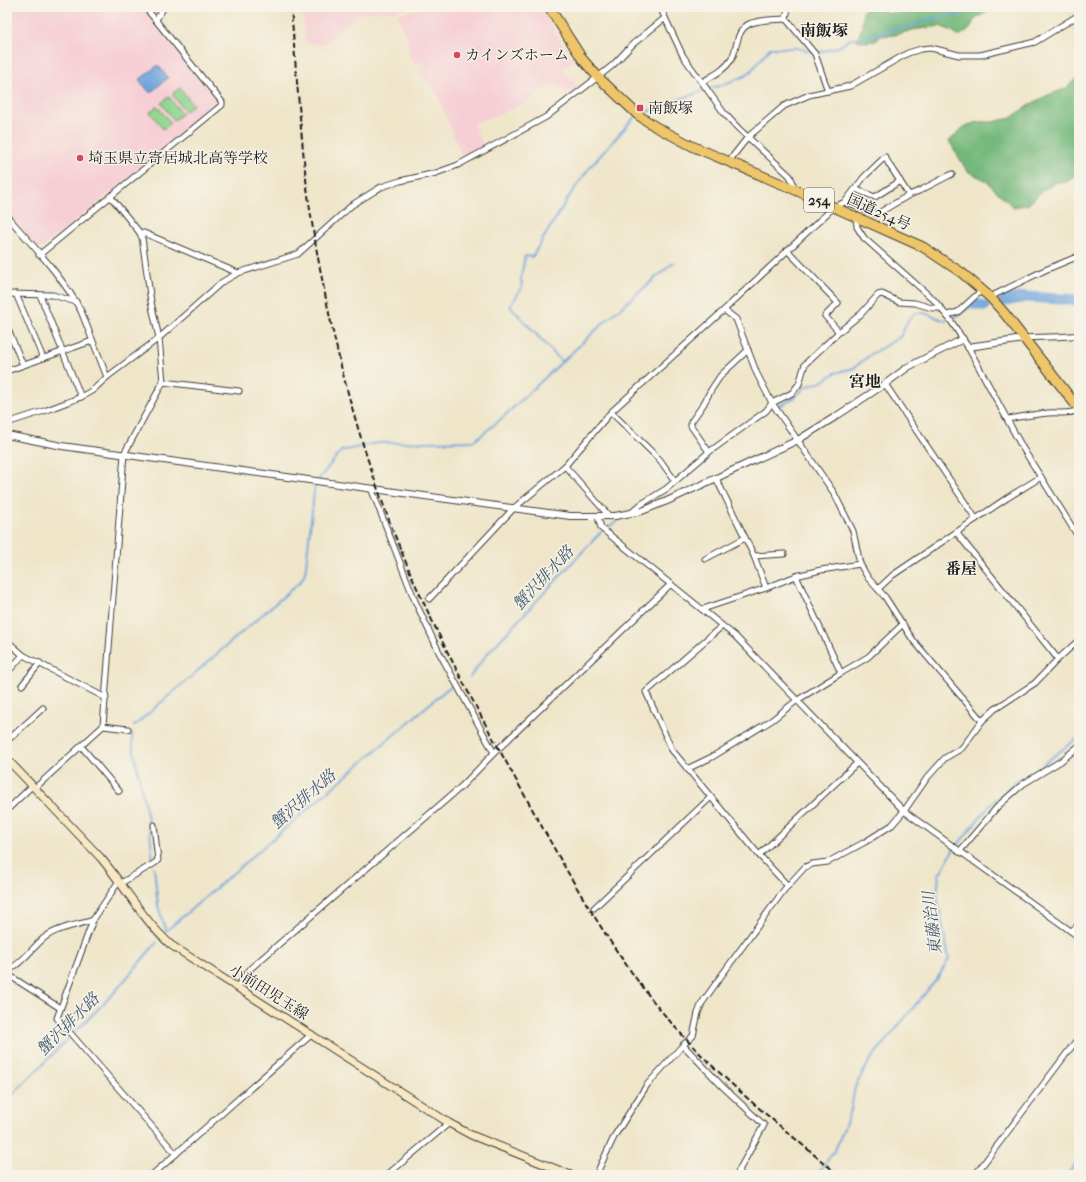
<svg xmlns="http://www.w3.org/2000/svg" width="1086" height="1182" font-family="'IM FELL French Canon','Noto Serif JP',serif">
  <style>
    .built { fill: #f6cfd5 }
    .green { fill: #92d791; stroke: #577a56 }
    .forest { fill: #75b87b; stroke: #486a4c }
    .water { fill: #6fa4dc; stroke: #46607c }
    .lines { fill: none; stroke-linecap: round; stroke-linejoin: round }
    .stream { stroke: #6fa4dc; stroke-width: 2 }
    .river { stroke: #6fa4dc; stroke-width: 11 }
    .minor-casing { stroke: #3c3a36; stroke-width: 7 }
    .tertiary-casing { stroke: #3c3a36; stroke-width: 8 }
    .secondary-casing { stroke: #3c3a36; stroke-width: 9 }
    .primary-casing { stroke: #3c3a36; stroke-width: 10 }
    .trunk-casing { stroke: #3c3a36; stroke-width: 11 }
    .minor { stroke: #fff; stroke-width: 5 }
    .tertiary { stroke: #fff; stroke-width: 6 }
    .secondary { stroke: #f8e8c3; stroke-width: 7 }
    .primary { stroke: #eec569; stroke-width: 8 }
    .trunk { stroke: #eec569; stroke-width: 9 }
    .rail { stroke: #1c1c1c; stroke-width: 2; stroke-dasharray: 6 3; stroke-linecap: butt }
    .poi-dot { fill: #d1495b; stroke: #f7f3e8; stroke-width: 1.5 }
    .labels { text-anchor: middle; dominant-baseline: central; stroke-width: 3; stroke-linejoin: round; paint-order: stroke }
    .shield { fill: #f7f3e8; stroke: #5e5c59; stroke-width: 1 }
    .shield-label { font-size: 14px; font-weight: bold; fill: #1c1c1c }
    .poi-label { font-size: 15px; fill: #1c1c1c; stroke: #f7f3e8; text-anchor: start }
    .street-label { font-size: 15px; fill: #1c1c1c; stroke: #f7f3e8 }
    .neighbourhood-label { font-size: 16px; font-weight: bold; fill: #1c1c1c; stroke: #f7f3e8 }
    .water-label { font-size: 16px; font-style: italic; fill: #415972; stroke: #f7f3e8 }
  </style>
  <rect width="100%" height="100%" fill="#f7f3e8"/>
  <filter id="ink" filterUnits="userSpaceOnUse"><feTurbulence type="fractalNoise" baseFrequency=".025" numOctaves="2"/><feDisplacementMap in="SourceGraphic" scale="8" xChannelSelector="R" yChannelSelector="G"/><feConvolveMatrix kernelMatrix="1 2 1 2 8 2 1 2 1" color-interpolation-filters="sRGB"/></filter>
  <filter id="wash" filterUnits="userSpaceOnUse"><feTurbulence type="fractalNoise" baseFrequency=".012" numOctaves="4" result="noise"/><feDisplacementMap in="SourceGraphic" scale="16" xChannelSelector="R" yChannelSelector="G"/><feGaussianBlur stdDeviation="0.9" result="paint"/><feColorMatrix in="noise" values="0 0 0 0 0 0 0 0 0 0 0 0 0 0 0 0 0 1.4 0 .05"/><feComposite in="paint" operator="in"/></filter>
  <g filter="url(#wash)">
    <rect width="100%" height="100%" fill="#efe6ca"/>
    <g class="built">
      <path d="M14,7H141L217,100V106L42,248H37L7,211V18Z"/>
      <path d="M302,7H409L395,11L366,12L356,15L326,43L322,44L305,43Z"/>
      <path d="M423,7H540L573,61L562,70L579,87L570,95L554,83L525,103L500,114L473,123L484,147L463,159L438,95L418,71L424,66L421,62L418,64H416L410,57L407,39L398,16L399,14Z"/>
    </g>
    <g class="green">
      <path d="M180,88L193,105L185,111L172,94Z"/>
      <path d="M169,97L182,114L174,120L161,103Z"/>
      <path d="M157,106L171,123L163,129L150,112Z"/>
    </g>
    <g class="forest">
      <path d="M868,7H878L888,13H897L901,7H990L987,12L974,20L970,29L959,36L952,31L940,26L912,30L895,35L879,36L876,41L867,42L857,40L862,28L863,11Z"/>
      <path d="M1079,76V174L1066,182H1056L1042,191L1029,204L1013,207L985,180L967,171L949,141L965,126L978,122H992L1011,118L1029,105L1048,95L1065,89Z"/>
    </g>
    <path class="water" d="M158,65L168,78L150,93L139,80Z"/>
    <g class="lines">
      <g class="stream">
        <path d="M816,53L835,48L841,46L848,40L878,34L898,28L914,25L929,19L958,15L967,11L974,7"/>
        <path d="M641,114L699,92L722,85L745,76L752,70L770,48H797L812,52"/>
        <path d="M954,318L975,304"/>
        <path d="M562,362L510,306L522,287L521,278L525,256L532,257L568,198L590,167L632,120L635,117"/>
        <path d="M779,406L793,399L805,387L822,382L835,373L854,368L871,354L900,337L909,319L916,313H924L946,321"/>
        <path d="M318,480L341,451L377,443L474,441L500,420L611,316L674,262"/>
        <path d="M606,528L618,521"/>
        <path d="M470,677L488,653L601,532"/>
        <path d="M134,726L301,581L305,573L306,566L315,483"/>
        <path d="M132,734L133,747L149,824L153,861"/>
        <path d="M154,867L158,906L166,931L447,689L454,685"/>
        <path d="M7,1100L113,994L157,942"/>
        <path d="M817,1175L836,1148L851,1110L855,1087L870,1060L937,979L949,959L937,896L939,875L952,852L989,806L1014,783L1038,768L1079,737"/>
        <path d="M1067,1175L1079,1159"/>
      </g>
      <g class="river">
        <path d="M1004,301L1026,297L1079,300"/>
        <path d="M975,304L984,306"/>
      </g>
    </g>
  </g>
  <g filter="url(#ink)">
    <g class="lines">
      <g class="minor-casing">
        <g id="minor">
          <path d="M660,7L683,56L724,113L739,129L790,176L793,183L791,188"/>
          <path d="M788,7L786,19L815,54L828,91"/>
          <path d="M156,20L164,7"/>
          <path d="M702,82C712,76 724,71 731,60C738,49 735,31 749,24C759,19 775,20 786,19"/>
          <path d="M729,161L748,137L784,106L809,95L850,86L908,53L921,49L931,48L959,55H980L1010,48L1035,42L1079,15"/>
          <path d="M855,189L875,197L900,181"/>
          <path d="M845,202L864,177L885,157L890,166L909,195"/>
          <path d="M7,216C33,246 62,276 81,311L107,377"/>
          <path d="M856,217L857,227L864,238L934,300L951,321L968,347L1022,447L1079,538"/>
          <path d="M140,233H144L238,273"/>
          <path d="M787,250L838,303L825,316L839,332"/>
          <path d="M39,255L222,105V102L145,7"/>
          <path d="M7,294L53,295L76,302"/>
          <path d="M16,294L43,358"/>
          <path d="M40,295L81,397"/>
          <path d="M990,297L1045,270L1079,256"/>
          <path d="M724,310L736,319L757,374L772,403L834,493L853,531L860,564L868,578L885,597L913,640L982,721"/>
          <path d="M947,315L958,312L982,290"/>
          <path d="M7,327L23,365"/>
          <path d="M1024,338C1042,336 1061,338 1079,335"/>
          <path d="M7,371L92,341"/>
          <path d="M163,382L239,391"/>
          <path d="M885,384L976,519"/>
          <path d="M611,412L660,460L675,481"/>
          <path d="M1007,419C1021,417 1035,414 1048,413C1060,412 1068,415 1079,410"/>
          <path d="M7,423L44,411L81,397L93,390L107,377L159,338L222,282L238,273L298,254L352,205L373,192L381,187L400,181L436,173L458,165L546,117L598,77L613,65L633,44L665,18"/>
          <path d="M709,452L691,426V422L703,405L711,390L721,375L748,350"/>
          <path d="M565,466L610,517"/>
          <path d="M716,478L754,556L766,588"/>
          <path d="M371,488L415,601L439,652L494,753"/>
          <path d="M631,513L640,505L666,489L709,452L766,411L772,403L792,393L799,384L805,364L839,332L861,314L878,295L882,294L899,302L915,303L932,308H941"/>
          <path d="M598,517L601,528L735,636L904,811L1079,937"/>
          <path d="M956,532L1058,659"/>
          <path d="M754,556L784,554"/>
          <path d="M705,559L745,538"/>
          <path d="M878,589L893,575L1007,498L1041,477"/>
          <path d="M429,599L514,508L565,466L611,412L724,310L834,207L845,202L849,203L877,214L909,195L919,191L952,174"/>
          <path d="M703,609L766,588L796,576L821,570L860,564"/>
          <path d="M722,626L646,692L672,750L759,855L788,886"/>
          <path d="M7,641L23,655L106,698"/>
          <path d="M7,673L23,655"/>
          <path d="M841,673L868,657L903,624"/>
          <path d="M22,685L40,663"/>
          <path d="M103,726L128,729"/>
          <path d="M7,741L43,708"/>
          <path d="M81,746L119,791"/>
          <path d="M687,769L712,757L772,720L796,701L841,673L796,576"/>
          <path d="M35,788L103,726L124,454L163,382L159,338L151,302L142,238L140,233L110,196"/>
          <path d="M7,810L32,786"/>
          <path d="M959,852L998,806L1023,784L1061,761L1079,746"/>
          <path d="M759,855L857,763"/>
          <path d="M119,881L93,920L57,1018L176,1154"/>
          <path d="M121,883L155,863L158,860L154,825"/>
          <path d="M594,908L711,797"/>
          <path d="M1071,931L1079,925"/>
          <path d="M7,971C23,963 31,949 44,938C56,928 78,925 93,920"/>
          <path d="M7,974L60,1008"/>
          <path d="M237,987L251,968L462,786L494,753L671,584"/>
          <path d="M683,1045L723,1087L764,1125L738,1172L742,1175"/>
          <path d="M152,1175L312,1034"/>
          <path d="M387,1175L449,1123"/>
          <path d="M596,1175L615,1135L647,1085L683,1045L693,1036L698,1013L702,1003L724,972L784,890L805,867L812,864L828,862L865,842L892,825L904,811L927,778L945,758L962,748L982,721L995,709L1035,683L1058,659L1079,640"/>
          <path d="M975,1175L1079,1037"/>
        </g>
      </g>
      <g class="tertiary-casing">
        <g id="tertiary">
          <path d="M968,347L1024,339"/>
          <path d="M7,435L62,446L570,516H615L642,511L667,501L798,440L835,417L885,384L908,367L963,339"/>
        </g>
      </g>
      <g class="secondary-casing">
        <path id="secondary" d="M7,759L100,857C125,886 142,919 171,945L449,1123L471,1135L571,1175"/>
      </g>
      <g class="primary-casing">
        <path id="primary" d="M7,8L8,7"/>
      </g>
      <g class="trunk-casing">
        <path id="trunk" d="M549,7L583,60L598,77L638,115L656,127L694,147L791,188L923,247L962,273L990,297L1005,314L1079,409"/>
      </g>
      <use href="#minor" class="minor"/>
      <use href="#tertiary" class="tertiary"/>
      <use href="#secondary" class="secondary"/>
      <use href="#primary" class="primary"/>
      <use href="#trunk" class="trunk"/>
      <path class="rail" d="M291,7C295,58 299,109 304,160C309,213 319,266 330,318C350,413 381,509 421,597C451,662 485,724 520,787C561,861 601,935 654,1002C696,1055 746,1098 798,1141C812,1153 825,1164 839,1175"/>
    </g>
  </g>
  <g class="poi-dot">
    <circle cx="457" cy="55" r="4"/>
    <rect x="636" y="104" width="8" height="8" rx="2"/>
    <circle cx="80" cy="158" r="4"/>
  </g>
  <g class="labels">
    <rect class="shield" x="804" y="188" width="30" height="24" rx="3"/>
    <g class="shield-label">
      <text x="819" y="200">254</text>
    </g>
    <g class="poi-label">
      <text x="465" y="55">カインズホーム</text>
      <text x="648" y="108">南飯塚</text>
      <text x="88" y="158">埼玉県立寄居城北高等学校</text>
    </g>
    <g class="street-label">
      <text transform="translate(879 212) rotate(24)">国道254号</text>
      <text transform="translate(269 992) rotate(32)">小前田児玉線</text>
    </g>
    <g class="neighbourhood-label">
      <text x="824" y="30">南飯塚</text>
      <text x="865" y="381">宮地</text>
      <text x="961" y="568">番屋</text>
    </g>
    <g class="water-label">
      <text transform="translate(543 578) rotate(-47)">蟹沢排水路</text>
      <text transform="translate(303 799) rotate(-41)">蟹沢排水路</text>
      <text transform="translate(932 923) rotate(-97)">東藤治川</text>
      <text transform="translate(68 1024) rotate(-45)">蟹沢排水路</text>
    </g>
  </g>
  <rect width="1086" height="1182" fill="none" stroke="#f7f3e8" stroke-width="24"/>
</svg>
